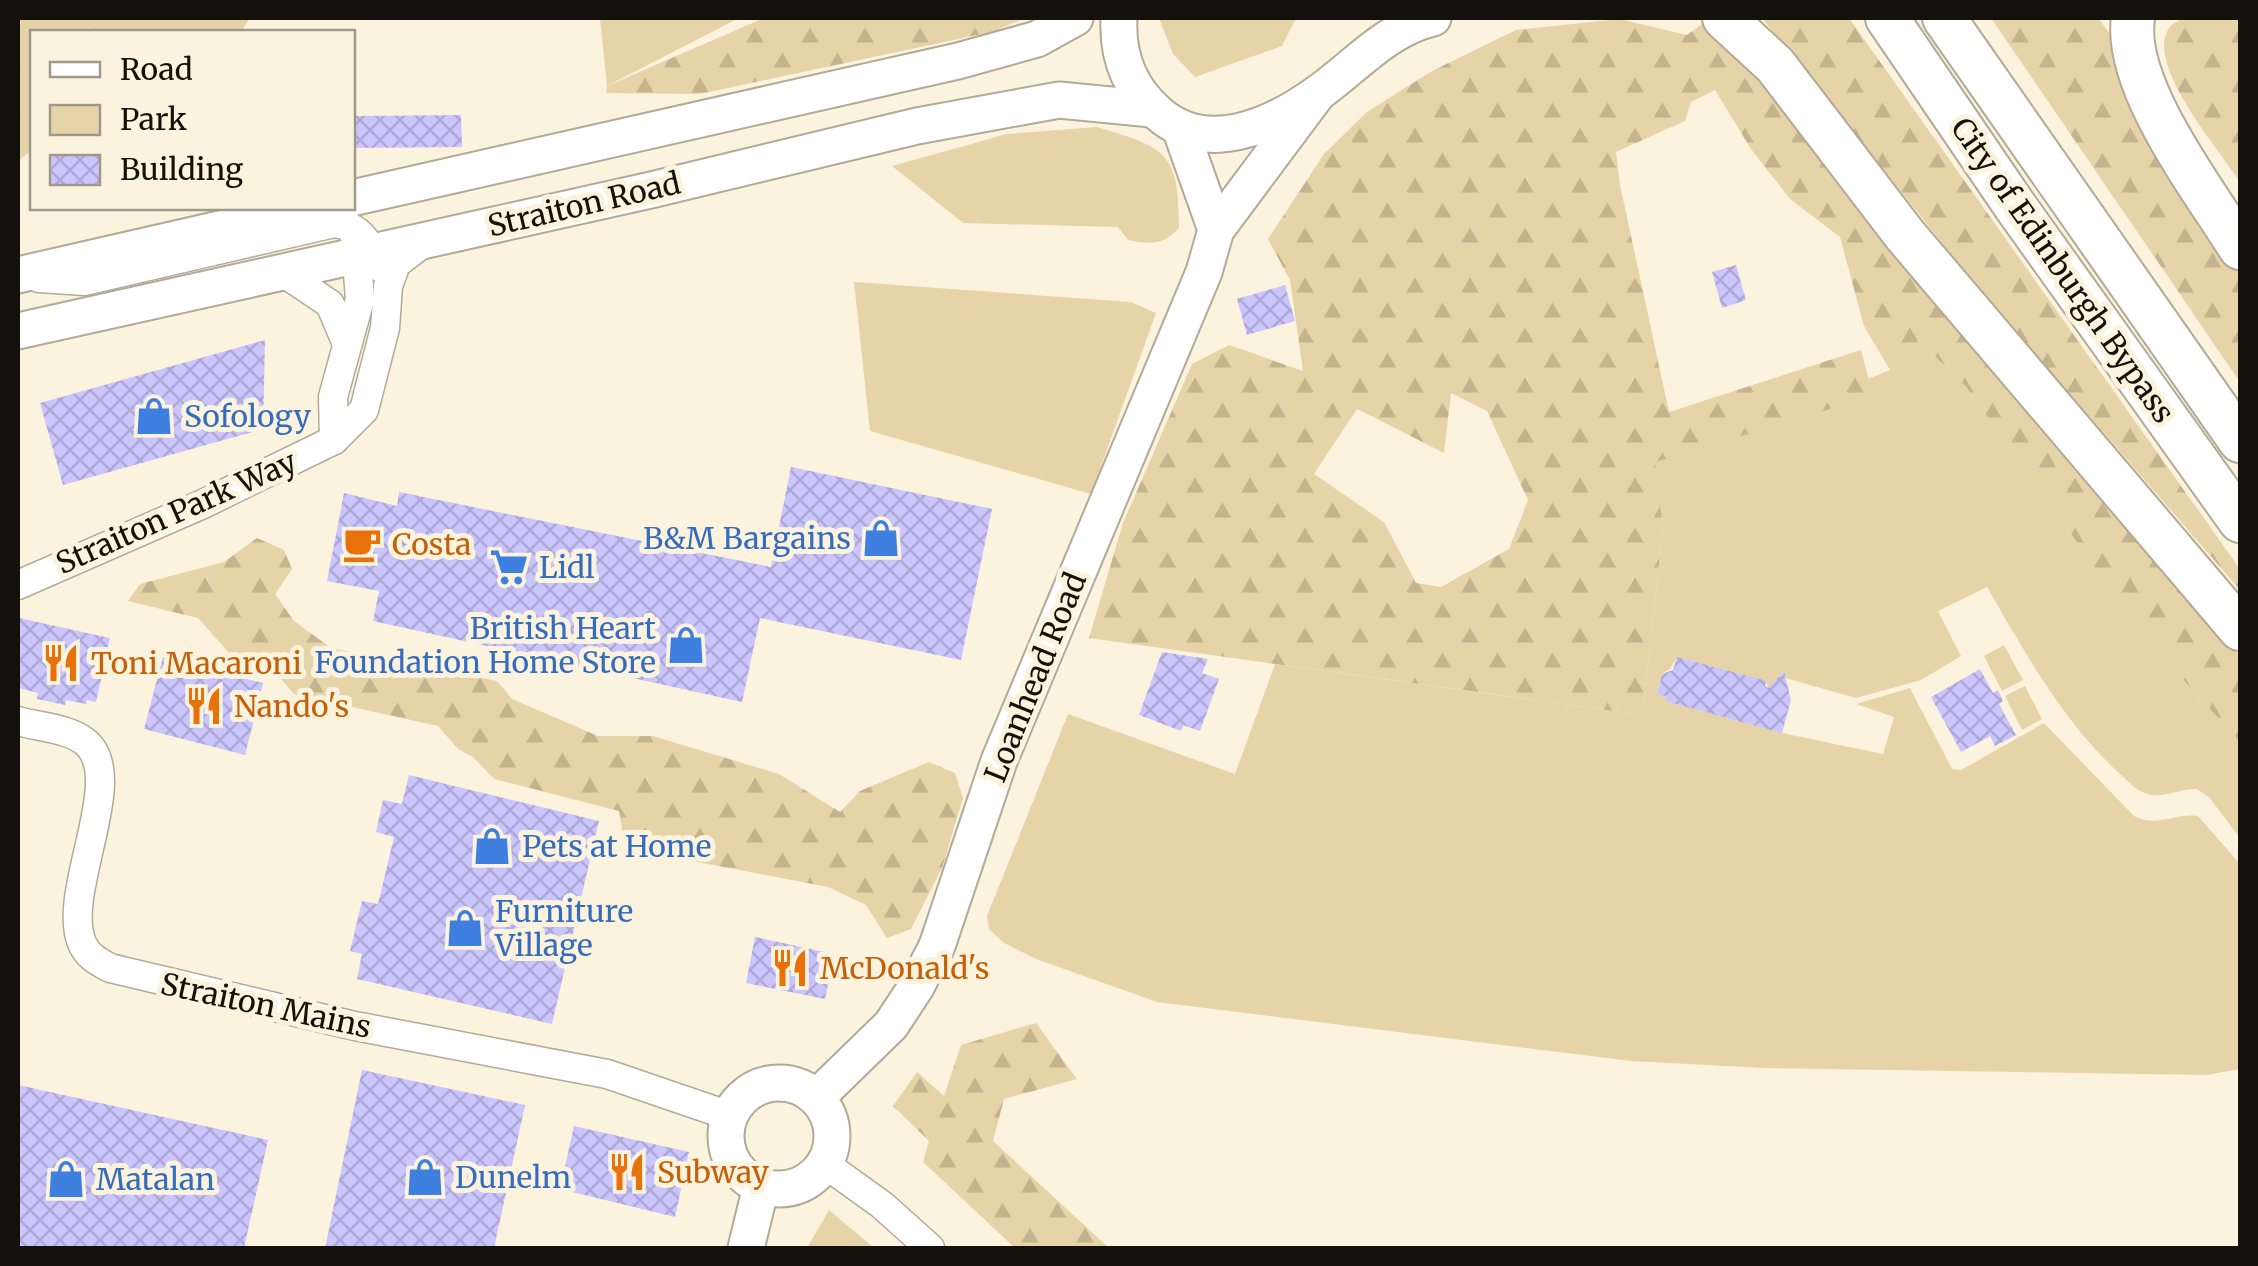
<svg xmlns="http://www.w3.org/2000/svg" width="2258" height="1266" font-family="Merriweather,serif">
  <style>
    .green { fill: #e6d3a7 }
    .forest { fill: url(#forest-firs); fill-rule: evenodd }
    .building { fill: url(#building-cross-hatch) }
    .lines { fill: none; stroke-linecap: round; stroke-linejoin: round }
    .minor-casing { stroke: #b2aa97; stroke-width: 31 }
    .major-casing { stroke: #b2aa97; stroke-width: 39 }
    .highway-casing { stroke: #b2aa97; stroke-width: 46 }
    .minor { stroke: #fff; stroke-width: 28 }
    .major { stroke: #fff; stroke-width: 35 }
    .highway { stroke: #fff; stroke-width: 42 }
    .labels { text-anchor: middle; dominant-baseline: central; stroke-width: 10; stroke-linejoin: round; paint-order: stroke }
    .street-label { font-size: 30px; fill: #14110b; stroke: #fcf3df }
    .shop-label { font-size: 30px; fill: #366cbe; stroke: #fcf3df; text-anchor: start }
    .food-label { font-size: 30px; fill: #c56008; stroke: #fcf3df; text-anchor: start }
  </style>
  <defs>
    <pattern id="forest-firs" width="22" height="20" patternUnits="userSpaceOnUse" patternTransform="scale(2.5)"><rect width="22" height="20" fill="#e6d3a7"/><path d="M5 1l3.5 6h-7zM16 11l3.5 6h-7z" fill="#c4b48e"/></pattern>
    <pattern id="building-cross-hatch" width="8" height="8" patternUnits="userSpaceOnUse" patternTransform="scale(2.5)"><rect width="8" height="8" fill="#cbc5fe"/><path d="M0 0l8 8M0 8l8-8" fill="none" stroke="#ada8d8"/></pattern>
  </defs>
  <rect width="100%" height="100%" fill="#fcf3df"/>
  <g class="green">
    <path d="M600,18H739L607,86Z"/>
    <path d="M1159,18H1296L1282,46L1195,77L1173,54Z"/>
    <path d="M1097,127C1167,148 1179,152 1179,228C1163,246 1150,244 1128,240L1118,227L963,223L892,166L1007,134Z"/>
    <path d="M854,282L1131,302L1156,313L1091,494L870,431Z"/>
    <path d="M1864,326L1903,358L1919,340L1967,388L2146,639L2240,742V838L2209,797L2197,789C2179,788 2162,800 2145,793C2135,790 2128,781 2121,775C2063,722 2026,654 1987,587L1938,611L1961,656L1921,680L1856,698L1785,678L1783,672L1768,688L1766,681L1677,657L1670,669L1662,674L1657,693L1666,696V701L1782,733L1883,754L1894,717L1856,704L1910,688L1952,769L1961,770L2044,723L2134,816C2156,828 2175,813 2198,816L2240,864V1069L2206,1075L1765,1068L1631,1061L1157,1002L1036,959L1004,943L989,929L987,916L1068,714L1235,774L1275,664L1642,715L1663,528L1654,462L1872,396L1868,379L1890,370Z"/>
    <path d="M2004,645L2023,680L2002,691L1984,656Z"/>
    <path d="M2025,686L2042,719L2022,730L2005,696Z"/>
    <path d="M829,1210L874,1248H807Z"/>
  </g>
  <g class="forest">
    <path d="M18,18H250L241,32H32V150L18,161Z"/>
    <path d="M764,18H1025L991,32L700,94L606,93L607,86Z"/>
    <path d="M1762,18H1849L2240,569V590L1980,290Z"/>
    <path d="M1991,18H2098L2120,47L2240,268V382Z"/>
    <path d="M2183,18H2240V182C2221,152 2142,61 2170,27C2173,23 2179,21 2183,18Z"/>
    <path d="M1619,19L1687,35L1702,24L1764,78L2240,656V742L2146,639L1967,388L1919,340L1903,358L1864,326L1840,237L1790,199L1751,149L1715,90L1691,102L1685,121L1616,152L1620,185L1669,412L1861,350L1873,396L1655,462L1663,528L1642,715L1089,638L1123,523L1192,364L1229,345L1303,371L1290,280L1268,239L1324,154L1367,112L1432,71L1516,30ZM1451,393L1487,411L1528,500L1509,549L1441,587L1416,583L1384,522L1314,474L1357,409L1444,453Z"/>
    <path d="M257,538L284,550L292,569L275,594L294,621L331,648L497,681L512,699L598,736H653L779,774L840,812L860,791L929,762L955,773L963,798L942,868L911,929L887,938L866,905L828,887L625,848L619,811L494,779L473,757L458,749L438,726L294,694L276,673L238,663L198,618L128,601L140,584L224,562Z"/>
    <path d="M1036,1023L1077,1079L1004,1099L993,1141L1109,1248H1015L923,1162L929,1141L893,1106L917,1072L944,1096L961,1045Z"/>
  </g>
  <g class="building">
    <path d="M461,115L462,147L352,148V116Z"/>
    <path d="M1736,265L1746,300L1722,308L1712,272Z"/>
    <path d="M1285,285L1295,321L1247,335L1237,299Z"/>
    <path d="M265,340L263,429L63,485L40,403Z"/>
    <path d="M791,467L992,509L961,660L760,618L742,702L373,621L379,591L327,581L344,493L397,506L399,492L771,567Z"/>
    <path d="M19,618L110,638L96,702L87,700L86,704L66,700L65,705L37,699L38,693L18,688Z"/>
    <path d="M1162,652L1208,659L1202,673L1219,679L1200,731L1183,725L1181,731L1139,715Z"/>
    <path d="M163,657L263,683L245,755L144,729Z"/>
    <path d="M1677,657L1767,681L1765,686L1768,688L1784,671L1791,700L1782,733L1665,701L1666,696L1657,694L1662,674L1673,670Z"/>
    <path d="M1980,669L1993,693L1998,690L2003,701L1999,704L2016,735L1995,746L1990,736L1961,752L1931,697Z"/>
    <path d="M409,775L599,821L552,1024L357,979L362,954L350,951L362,901L378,904L394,837L376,832L383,800L402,804Z"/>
    <path d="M755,937L834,954L825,999L746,983Z"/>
    <path d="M362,1070L525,1105L494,1248H325Z"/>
    <path d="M18,1085L268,1140L244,1248H18Z"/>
    <path d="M574,1126L689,1152L675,1217L560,1189Z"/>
  </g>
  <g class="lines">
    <g class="minor-casing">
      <g id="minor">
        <path d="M281,271L330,304L347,344"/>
        <path d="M39,278L84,281L334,223C360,225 371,246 381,268"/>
        <path d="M334,440L333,397L360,299L355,236"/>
        <path d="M18,585L203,504L334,440L364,410L385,328L388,286L396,264L422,244"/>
        <path d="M18,721C38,727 67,728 84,741C130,775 60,892 82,943C87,956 99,962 110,968L355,1026L607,1074L730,1116"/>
        <path d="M825,1164L882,1205L930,1248"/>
      </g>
    </g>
    <g class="major-casing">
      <g id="major">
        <path d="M1119,18C1117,56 1129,88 1158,113C1206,156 1272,126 1318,93C1356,66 1386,29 1433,18"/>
        <path d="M1181,131L1216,230"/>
        <path d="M352,198L958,61L1037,39L1075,18"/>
        <path d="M18,275L311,208"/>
        <path d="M18,331L651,190L917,126L1059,100L1152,109"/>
        <circle cx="779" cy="1136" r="53"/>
        <path d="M816,1098L891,1025L916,987L937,946L999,761L1204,272L1216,230L1318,93"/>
        <path d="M746,1248L761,1187"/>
      </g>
    </g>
    <g class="highway-casing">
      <g id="highway">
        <path d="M1724,18L1775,65L1905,235L2240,629"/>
        <path d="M1887,18L2015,206L2240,521"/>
        <path d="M1944,18L2240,441"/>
        <path d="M2133,18C2123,86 2204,190 2240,248"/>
      </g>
    </g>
    <use href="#minor" class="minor"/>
    <use href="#major" class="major"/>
    <use href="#highway" class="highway"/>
  </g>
  <defs>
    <g id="shop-bare" transform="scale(3)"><path d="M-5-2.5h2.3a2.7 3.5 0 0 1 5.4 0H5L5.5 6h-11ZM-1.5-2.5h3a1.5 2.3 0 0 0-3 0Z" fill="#3f7fe0" stroke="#fcf3df" stroke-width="2.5" paint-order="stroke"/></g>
    <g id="cafe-bare" transform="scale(3)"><path d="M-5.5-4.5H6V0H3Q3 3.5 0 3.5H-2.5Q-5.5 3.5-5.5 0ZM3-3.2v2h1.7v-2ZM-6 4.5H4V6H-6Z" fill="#e8710a" stroke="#fcf3df" stroke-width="2.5" paint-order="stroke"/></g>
    <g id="supermarket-bare" transform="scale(3)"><path d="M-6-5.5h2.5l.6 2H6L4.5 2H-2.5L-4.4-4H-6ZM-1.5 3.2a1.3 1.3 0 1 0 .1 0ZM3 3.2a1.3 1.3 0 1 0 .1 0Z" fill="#3f7fe0" stroke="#fcf3df" stroke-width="2.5" paint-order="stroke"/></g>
    <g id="restaurant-bare" transform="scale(3)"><path d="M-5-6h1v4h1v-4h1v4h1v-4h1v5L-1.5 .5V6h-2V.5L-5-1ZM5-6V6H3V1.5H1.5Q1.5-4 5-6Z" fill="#e8710a" stroke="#fcf3df" stroke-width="2.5" paint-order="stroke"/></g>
  </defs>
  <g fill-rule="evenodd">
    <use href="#shop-bare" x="154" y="416"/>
    <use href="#shop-bare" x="881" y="538"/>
    <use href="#cafe-bare" x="362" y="544"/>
    <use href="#supermarket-bare" x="509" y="567"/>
    <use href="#shop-bare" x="686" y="645"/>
    <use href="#restaurant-bare" x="61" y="663"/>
    <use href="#restaurant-bare" x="204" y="706"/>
    <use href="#shop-bare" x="492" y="846"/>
    <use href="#shop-bare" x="465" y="928"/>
    <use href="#restaurant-bare" x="790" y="968"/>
    <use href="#restaurant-bare" x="627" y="1172"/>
    <use href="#shop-bare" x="425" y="1177"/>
    <use href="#shop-bare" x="66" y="1179"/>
  </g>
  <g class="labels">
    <g class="street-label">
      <text transform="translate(584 204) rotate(-13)">Straiton Road</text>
      <text transform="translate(2063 270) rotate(55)">City of Edinburgh Bypass</text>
      <text transform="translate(176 512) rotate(-24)">Straiton Park Way</text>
      <text transform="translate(1035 677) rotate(-68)">Loanhead Road</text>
      <text transform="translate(266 1005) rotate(12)">Straiton Mains</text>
    </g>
    <g class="shop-label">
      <text x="184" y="416">Sofology</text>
      <text x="851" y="538" text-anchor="end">B&amp;M Bargains</text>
      <text x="539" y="567">Lidl</text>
      <text x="656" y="628" text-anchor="end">British Heart<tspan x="656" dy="34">Foundation Home Store</tspan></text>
      <text x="522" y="846">Pets at Home</text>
      <text x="495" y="911">Furniture<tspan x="495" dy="34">Village</tspan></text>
      <text x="455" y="1177">Dunelm</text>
      <text x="96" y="1179">Matalan</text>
    </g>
    <g class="food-label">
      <text x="392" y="544">Costa</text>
      <text x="91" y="663">Toni Macaroni</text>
      <text x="234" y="706">Nando's</text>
      <text x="820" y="968">McDonald's</text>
      <text x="657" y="1172">Subway</text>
    </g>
  </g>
  <rect width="2258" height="1266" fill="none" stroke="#14110b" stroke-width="40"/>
  <rect x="30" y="30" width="325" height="180" fill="#fcf3df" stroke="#9f998a" stroke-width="2.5"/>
  <rect x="50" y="62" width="50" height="15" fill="#ffffff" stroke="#9f998a" stroke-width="2.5"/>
  <text x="120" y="80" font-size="30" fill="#14110b">Road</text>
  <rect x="50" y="105" width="50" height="30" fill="#e6d3a7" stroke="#9f998a" stroke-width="2.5"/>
  <text x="120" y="130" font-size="30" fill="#14110b">Park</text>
  <rect x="50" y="155" width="50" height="30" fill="url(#building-cross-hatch)" stroke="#9f998a" stroke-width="2.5"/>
  <text x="120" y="180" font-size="30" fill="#14110b">Building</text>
</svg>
